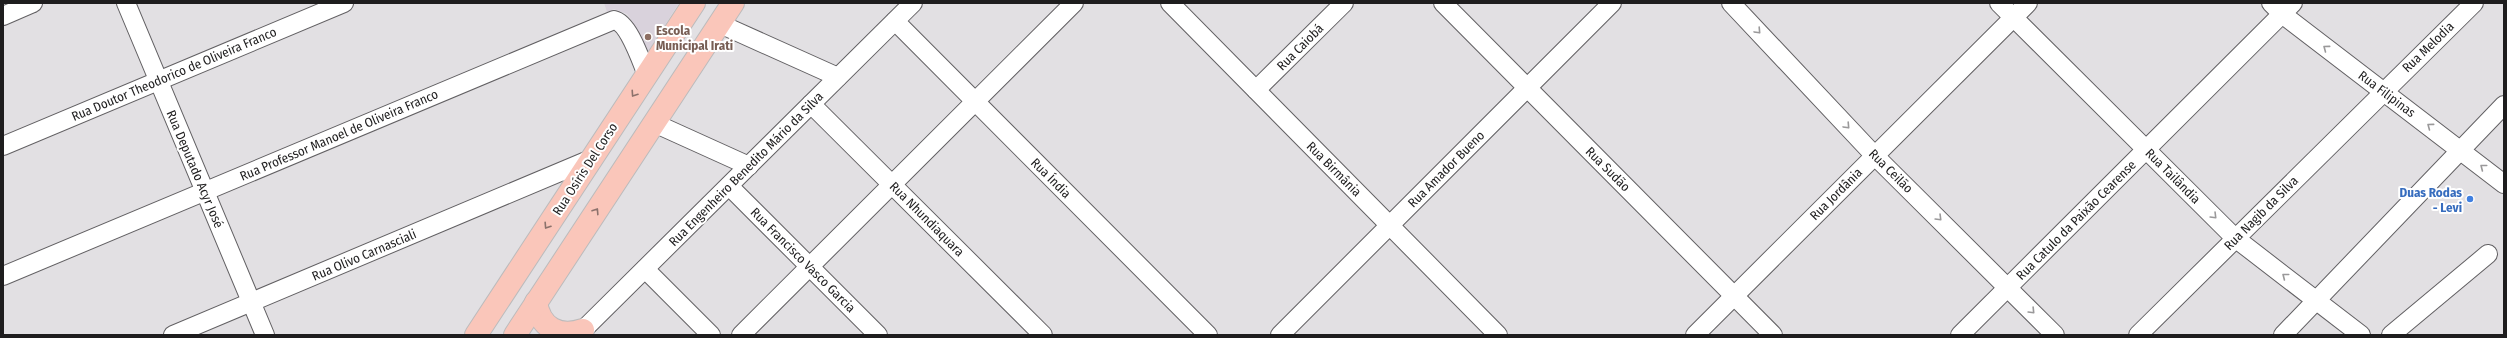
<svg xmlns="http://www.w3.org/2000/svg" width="2507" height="338" font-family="'Fira Sans Condensed',sans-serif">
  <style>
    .built { fill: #d9d2dc }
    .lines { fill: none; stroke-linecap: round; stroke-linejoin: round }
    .minor-casing { stroke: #626063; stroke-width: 20 }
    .major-casing { stroke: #bcbbbc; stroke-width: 24 }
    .minor { stroke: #fff; stroke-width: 18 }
    .major { stroke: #fac6ba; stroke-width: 22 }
    .oneway { stroke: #9a999a }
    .oneway2 { stroke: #8c726c }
    .education-dot { fill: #8d6e63; stroke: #fff; stroke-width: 1.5 }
    .shop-dot { fill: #3f7fe0; stroke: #fff; stroke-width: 1.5 }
    .labels { text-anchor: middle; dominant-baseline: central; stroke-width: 4; stroke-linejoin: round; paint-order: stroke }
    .education-label { font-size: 13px; font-weight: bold; fill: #785e54; stroke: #fff; text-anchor: start }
    .street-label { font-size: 13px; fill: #1e1d1e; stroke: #fff }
    .shop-label { font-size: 13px; font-weight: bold; fill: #366cbe; stroke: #fff; text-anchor: end }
  </style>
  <rect width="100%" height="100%" fill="#e2e0e3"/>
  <path class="built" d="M604,3H679L647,53H645L632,21L627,14L614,9L607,12Z"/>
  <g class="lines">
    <g class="minor-casing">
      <g id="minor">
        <path d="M126,3L265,335"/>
        <path d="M1170,3L1498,335"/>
        <path d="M1443,3L1773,335"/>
        <path d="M1731,3L1875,156L2055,335"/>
        <path d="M1999,3L2235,238L2361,335"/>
        <path d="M2271,3L2282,14L2504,184"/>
        <path d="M3,16L33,3"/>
        <path d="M895,21L1208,335"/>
        <path d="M720,24L838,77"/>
        <path d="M1256,90L1344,3"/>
        <path d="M811,104L1043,335"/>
        <path d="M654,123L749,166"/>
        <path d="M3,146L344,3"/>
        <path d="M729,186L878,335"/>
        <path d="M645,269L711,335"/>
        <path d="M3,276L614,20C629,23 641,61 647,75"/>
        <path d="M173,335L591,159"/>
        <path d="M578,335L913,3"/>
        <path d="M741,335L1074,3"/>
        <path d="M1280,335L1612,3"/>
        <path d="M1695,335L2028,3"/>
        <path d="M1960,335L2293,3"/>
        <path d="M2138,335L2474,3"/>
        <path d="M2283,335L2504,105"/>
        <path d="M2391,335L2488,254"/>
      </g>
    </g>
    <g class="major-casing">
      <g id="major">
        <path d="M536,302C540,328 559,338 583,330"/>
        <path d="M476,335L694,3"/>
        <path d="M515,335L733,3"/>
      </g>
    </g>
    <use href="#minor" class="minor"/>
    <use href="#major" class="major"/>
  </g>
  <defs><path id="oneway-chevron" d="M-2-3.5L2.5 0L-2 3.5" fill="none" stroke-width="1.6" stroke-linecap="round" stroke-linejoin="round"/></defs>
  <g class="oneway">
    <use href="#oneway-chevron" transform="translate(1758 31) rotate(47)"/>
    <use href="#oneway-chevron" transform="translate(2326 48) rotate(-143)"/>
    <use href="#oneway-chevron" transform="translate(1847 126) rotate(47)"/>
    <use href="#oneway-chevron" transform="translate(2430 126) rotate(-143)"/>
    <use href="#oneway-chevron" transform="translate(2483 167) rotate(-142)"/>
    <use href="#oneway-chevron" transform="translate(2214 216) rotate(45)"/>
    <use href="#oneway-chevron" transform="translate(1939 218) rotate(45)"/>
    <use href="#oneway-chevron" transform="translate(2285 276) rotate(-142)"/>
    <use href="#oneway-chevron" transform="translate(2032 311) rotate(46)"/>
  </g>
  <g class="oneway2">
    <use href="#oneway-chevron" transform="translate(634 94) rotate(124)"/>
    <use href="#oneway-chevron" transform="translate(596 211) rotate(-57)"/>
    <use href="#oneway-chevron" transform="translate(547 226) rotate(123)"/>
  </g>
  <circle class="education-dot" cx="648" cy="37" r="4"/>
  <circle class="shop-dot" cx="2470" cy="199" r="4"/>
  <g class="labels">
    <g class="education-label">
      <text x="656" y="30">Escola<tspan x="656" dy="15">Municipal Irati</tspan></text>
    </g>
    <g class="street-label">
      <text transform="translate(1300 47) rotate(-45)">Rua Caiobá</text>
      <text transform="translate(2428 47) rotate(-44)">Rua Melodia</text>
      <text transform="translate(174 74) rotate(-23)">Rua Doutor Theodorico de Oliveira Franco</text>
      <text transform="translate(2387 94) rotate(37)">Rua Filipinas</text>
      <text transform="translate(339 135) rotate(-23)">Rua Professor Manoel de Oliveira Franco</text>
      <text transform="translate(195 169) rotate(67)">Rua Deputado Acyr José</text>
      <text transform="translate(585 169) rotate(-57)">Rua Osíris Del Corso</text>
      <text transform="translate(746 169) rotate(-45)">Rua Engenheiro Benedito Mário da Silva</text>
      <text transform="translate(1334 169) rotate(45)">Rua Birmânia</text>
      <text transform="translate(1446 169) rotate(-45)">Rua Amador Bueno</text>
      <text transform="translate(1608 169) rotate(45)">Rua Sudão</text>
      <text transform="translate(1891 171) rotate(45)">Rua Ceilão</text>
      <text transform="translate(2173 176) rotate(45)">Rua Tailândia</text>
      <text transform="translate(1051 178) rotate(45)">Rua Índia</text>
      <text transform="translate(1836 194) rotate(-45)">Rua Jordânia</text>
      <text transform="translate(2261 213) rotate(-45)">Rua Nagib da Silva</text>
      <text transform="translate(927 219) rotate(45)">Rua Nhundiaquara</text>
      <text transform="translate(2076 220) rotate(-45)">Rua Catulo da Paixão Cearense</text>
      <text transform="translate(364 255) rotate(-23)">Rua Olivo Carnasciali</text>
      <text transform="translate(803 260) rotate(45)">Rua Francisco Vasco Garcia</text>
    </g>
    <g class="shop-label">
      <text x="2462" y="192">Duas Rodas<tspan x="2462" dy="15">- Levi</tspan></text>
    </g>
  </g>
  <rect width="2507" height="338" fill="none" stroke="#1e1d1e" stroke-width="8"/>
</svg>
